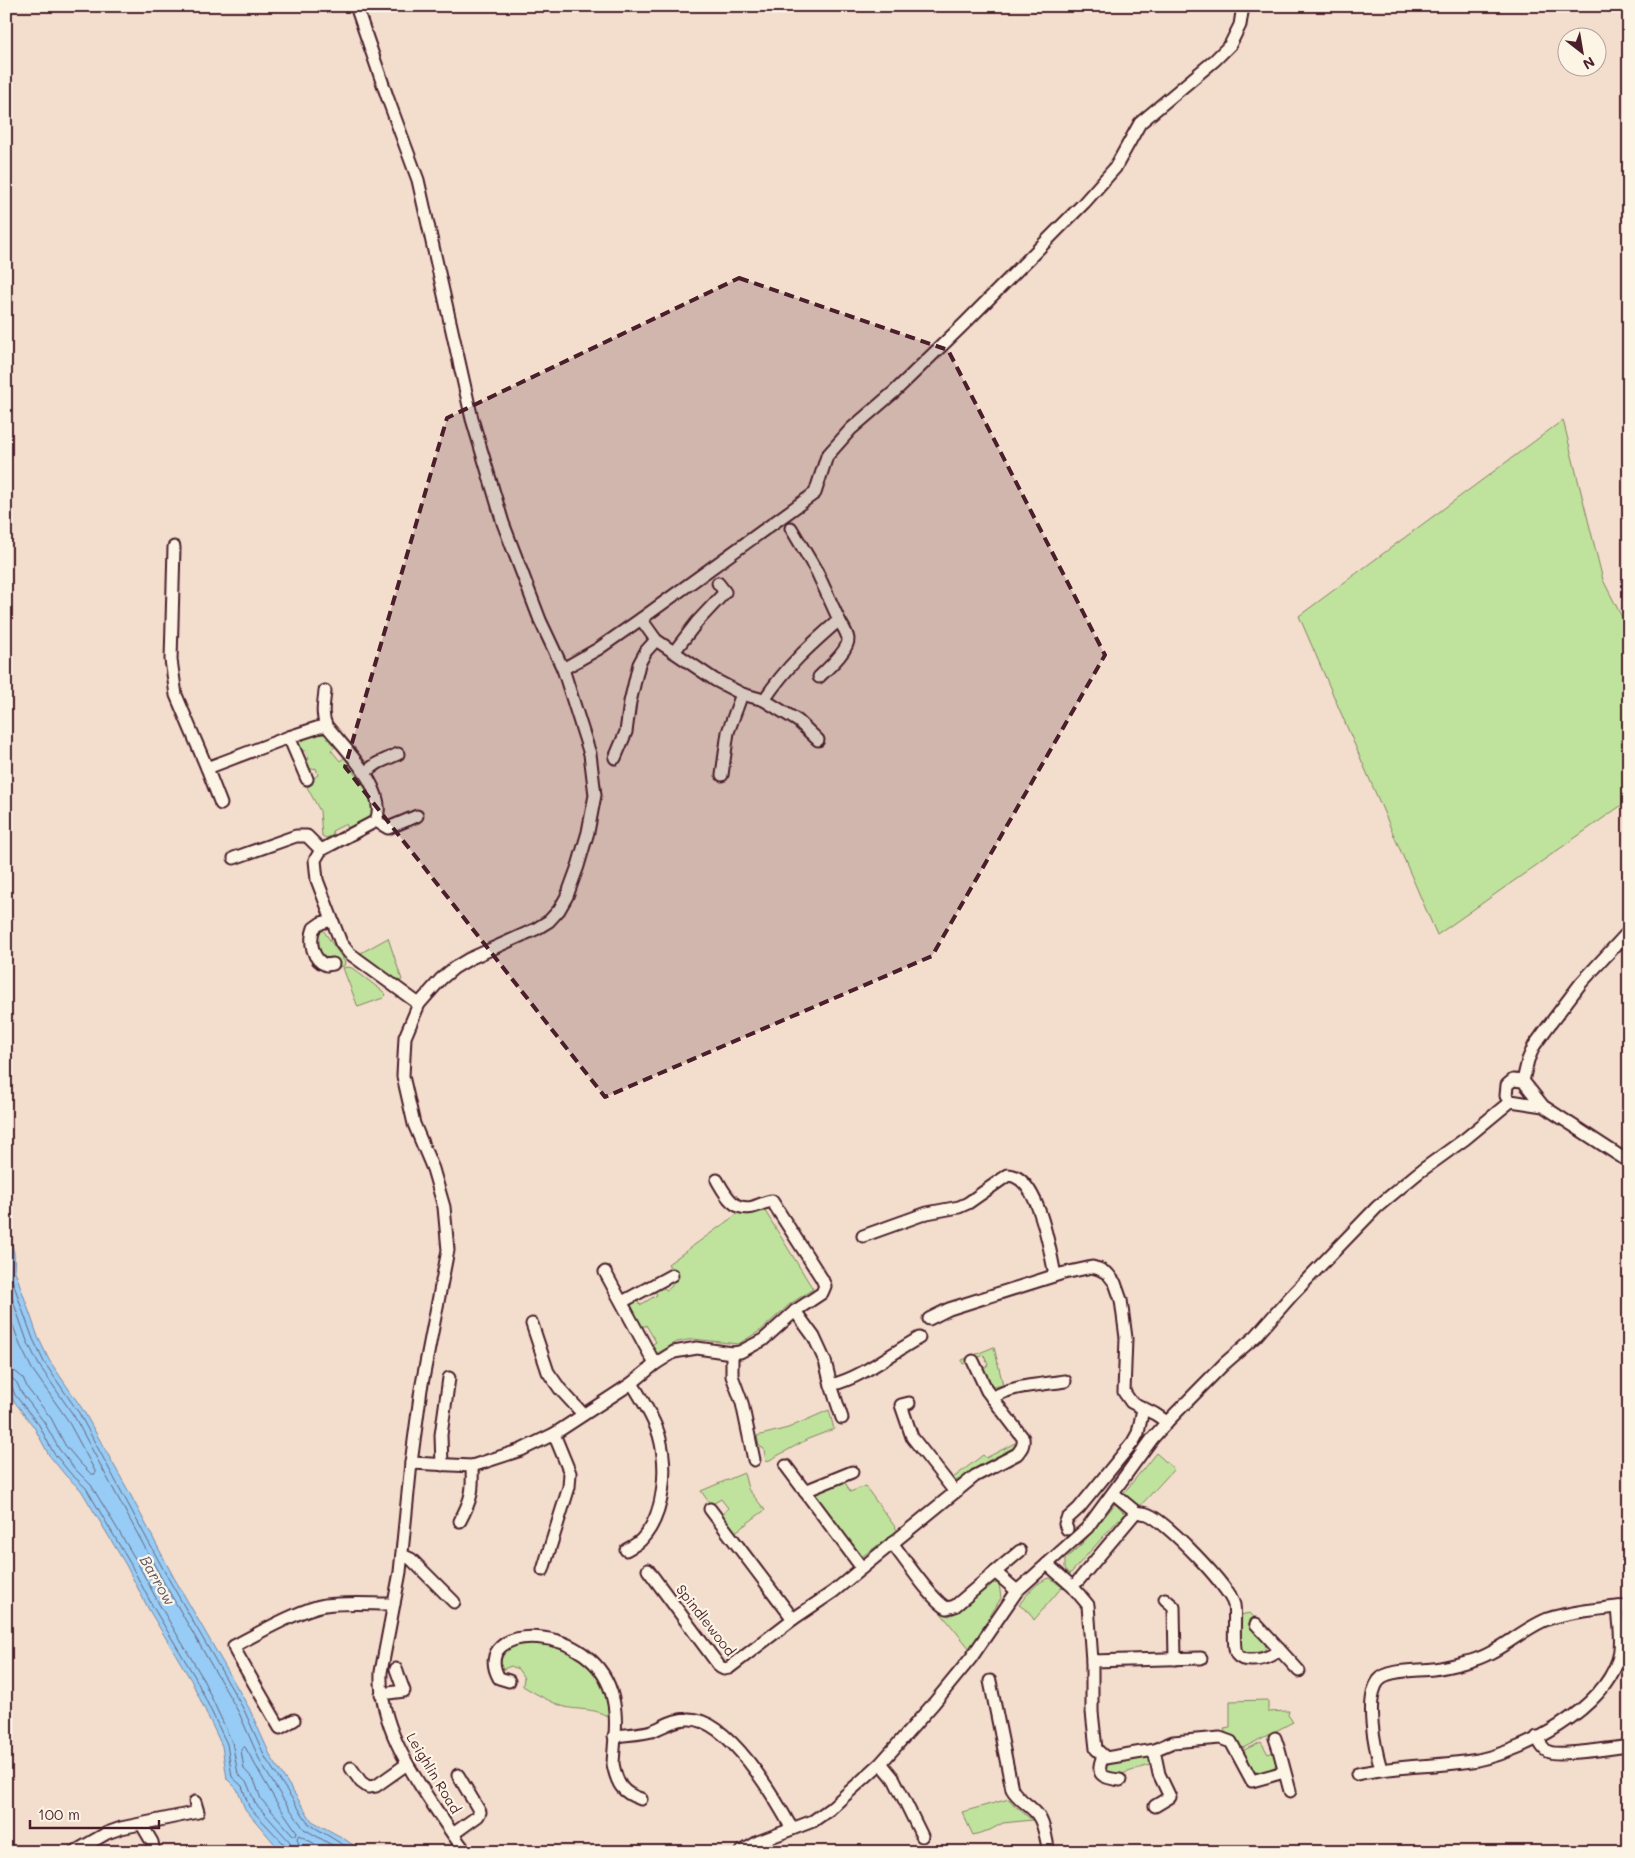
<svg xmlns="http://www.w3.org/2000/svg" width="1635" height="1858" font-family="Mali,sans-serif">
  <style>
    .green { fill: #bfe39c; stroke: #848164 }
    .water { fill: #96ccf5; stroke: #7887a4 }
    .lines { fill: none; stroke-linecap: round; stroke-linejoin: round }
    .shore { stroke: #68647c; stroke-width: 1 }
    .minor-casing { stroke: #4a1f2b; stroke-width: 15 }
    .minor { stroke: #fcf5e5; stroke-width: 11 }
    .marked { fill: #4a1f2b; fill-opacity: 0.2; stroke: #4a1f2b; stroke-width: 4; stroke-dasharray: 10 6; stroke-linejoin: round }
    .labels { text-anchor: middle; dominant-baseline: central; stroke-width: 4.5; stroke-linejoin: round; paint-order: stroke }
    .street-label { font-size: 14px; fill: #4a1f2b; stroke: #fcf5e5 }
    .water-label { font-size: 15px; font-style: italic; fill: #615368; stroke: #fcf5e5 }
  </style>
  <rect width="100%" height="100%" fill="#f3ddcd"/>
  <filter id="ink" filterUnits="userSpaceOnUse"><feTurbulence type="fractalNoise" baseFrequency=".02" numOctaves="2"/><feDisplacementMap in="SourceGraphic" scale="10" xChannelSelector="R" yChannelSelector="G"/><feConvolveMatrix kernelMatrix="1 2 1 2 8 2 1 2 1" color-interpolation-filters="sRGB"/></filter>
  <g filter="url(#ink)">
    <g class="green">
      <path d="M1563,420L1603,580L1629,631V800L1437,935L1299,616Z"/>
      <path d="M318,734L327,735L336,746L331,750L340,761L345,757L362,778L375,811L369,819L349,831L346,824L332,831L334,835L326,838L322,836L320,811L307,787L313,784L311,780L318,775L316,768L308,770L303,762L309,759L305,750L300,753L297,743L302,738Z"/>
      <path d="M323,930L345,962L344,966L339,967L336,959L325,962L320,958L315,938Z"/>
      <path d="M388,938L402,980L398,982L359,954Z"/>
      <path d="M348,967L352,968L385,993L386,995L383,998L358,1007L343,968Z"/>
      <path d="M765,1211L813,1289L790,1304L760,1331L738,1344L693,1339L677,1342L656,1354L650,1346L656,1342L646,1325L640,1329L631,1304L636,1299L640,1305L657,1295L654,1289L660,1286L667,1290L672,1286V1280L676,1276L668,1264L740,1212L749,1215Z"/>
      <path d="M994,1347L1003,1385L990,1388L982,1373L983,1369L988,1365L984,1355L963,1364L962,1360Z"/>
      <path d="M829,1410L834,1429L808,1439L766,1462L764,1449L759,1446L757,1436L788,1428Z"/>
      <path d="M1015,1443V1447L1010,1451L958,1480L955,1481L953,1478L983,1455L986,1458Z"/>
      <path d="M1156,1453L1174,1469L1140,1506L1123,1494Z"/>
      <path d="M744,1473L748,1489L765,1510L734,1533L722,1515L728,1508L721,1499L711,1505L701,1491Z"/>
      <path d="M840,1481L846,1484L850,1492L865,1486L898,1531L863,1556L860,1555L858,1557L815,1497V1492Z"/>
      <path d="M1115,1504L1126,1515L1123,1520L1119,1519L1070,1574L1065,1568V1559L1082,1544Z"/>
      <path d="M1050,1578L1062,1587L1034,1620L1029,1612L1019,1605C1026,1595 1038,1580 1050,1578Z"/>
      <path d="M993,1583L999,1584L1001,1598L970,1649L940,1612L949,1616L954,1614Z"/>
      <path d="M1250,1613L1254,1617L1248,1624L1266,1644L1265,1650L1262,1652L1245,1653L1240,1648V1615Z"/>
      <path d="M529,1642C562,1647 591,1652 605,1686C610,1696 610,1710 612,1721C600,1707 582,1711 565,1707C550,1702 536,1694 523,1686L524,1678L518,1669L511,1666L501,1670C498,1647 509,1644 529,1642Z"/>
      <path d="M1268,1700V1712L1289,1711L1288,1715L1293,1722L1241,1749C1239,1746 1238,1742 1235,1739C1231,1735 1226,1735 1224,1729L1230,1728V1701Z"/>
      <path d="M1261,1742L1268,1754L1273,1752L1276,1764L1273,1770L1257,1775L1242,1751Z"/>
      <path d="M1147,1757L1152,1761V1764L1122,1774H1109L1104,1767L1110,1764Z"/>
      <path d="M1009,1799L1014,1805L1032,1820L1003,1823L990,1830L973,1835L962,1812Z"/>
    </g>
    <path class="water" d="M6,1220L14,1253L15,1271L38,1337L49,1360L83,1410L129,1492L173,1576L249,1708L271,1757L312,1821L343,1838L363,1852H284L273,1842L245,1809L237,1789L227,1779L222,1746L191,1680L149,1610L126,1565L81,1490L66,1476L49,1455L34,1427L10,1396L6,1379Z"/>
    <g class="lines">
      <g class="shore">
        <path d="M6,1242L10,1273L21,1306L33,1339L44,1362L79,1413L168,1578L244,1710L266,1759L309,1824L355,1852"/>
        <path d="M6,1281L27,1341L39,1365L74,1416L163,1581L239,1713L261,1763L283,1799L304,1829L344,1852"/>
        <path d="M6,1306L20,1345L32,1369L67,1419L95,1471V1474H91L80,1463L65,1445L51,1418L28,1389L23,1378L16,1372L6,1371"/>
        <path d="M6,1378L13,1379L17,1383L21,1392L44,1422L59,1449L74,1468L91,1485L136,1560L159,1604L201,1675L232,1742L238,1774L247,1783L255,1803L290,1842L293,1852"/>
        <path d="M6,1384L12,1387L15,1395L39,1425L53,1452L70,1473L86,1488L130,1563L153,1607L195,1677L227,1744L232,1777L242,1786L249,1807L286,1846L287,1852"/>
        <path d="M245,1747L277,1803L297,1832L296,1835H293L261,1799L254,1780L244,1769L241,1750Z"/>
        <path d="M301,1852L297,1838L299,1835L329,1852"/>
      </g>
      <g class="minor-casing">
        <g id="minor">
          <path d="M356,6L388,99L418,180L472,419L503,523L540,620L563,669L590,754L595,795L588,832L578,866L567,896L559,910L549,921L536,929L469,959L454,968L441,979L419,1004L405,1037L403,1076L414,1124L433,1169L444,1207L448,1250L421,1389L411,1463L400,1572L381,1672C379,1722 408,1768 435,1808C445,1823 455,1838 466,1852"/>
          <path d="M174,547L171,660L176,695L207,768L289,737L326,725C344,748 389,790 376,821L321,850L315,860L317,880L341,943L349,953L419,1004"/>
          <path d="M641,619L656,640L715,680L742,694L764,700L798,721L818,740"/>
          <path d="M674,652L697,622L725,592L718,583"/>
          <path d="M563,669L598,649L641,619L815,493L827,456L851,429L894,392L965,323L1084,203L1115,168L1140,123L1215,60L1230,45L1240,25L1243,6"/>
          <path d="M819,677C827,669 849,650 848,639C847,632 842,626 839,620"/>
          <path d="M325,691C324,703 321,714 326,725"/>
          <path d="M764,700C787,666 808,647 839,620L817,572L791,528"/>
          <path d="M289,737L307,779"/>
          <path d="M615,758L626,732L630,702L639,664L646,651L656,640"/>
          <path d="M207,768L221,804"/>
          <path d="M365,772L378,763L398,754"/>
          <path d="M722,775L728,732L742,694"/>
          <path d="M376,821L388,828L417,816"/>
          <path d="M234,858L296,836H307L321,850"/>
          <path d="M332,920L321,923L314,928C309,941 312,960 326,965L333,964"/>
          <path d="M1523,1081L1528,1060L1534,1046L1547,1028L1581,983L1629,931"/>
          <path d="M1543,1106L1511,1101L1506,1096L1507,1085L1513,1080L1523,1081L1543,1106L1629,1162"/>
          <path d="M863,1236L927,1213L959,1207L968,1203L1008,1175C1039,1176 1050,1252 1055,1275"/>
          <path d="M605,1272L655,1364"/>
          <path d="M622,1302L672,1275"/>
          <path d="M795,1311L814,1337L825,1361L831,1385L842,1418"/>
          <path d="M929,1319L949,1309L1060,1274L1092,1267L1099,1269L1108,1274L1115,1283L1121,1300L1126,1338L1124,1392L1131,1402L1155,1414L1167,1422"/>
          <path d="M532,1324L548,1372L560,1389L583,1414"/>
          <path d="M732,1353V1376L742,1403L754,1460"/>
          <path d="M831,1385C863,1377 890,1354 919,1338"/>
          <path d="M992,1398C1012,1385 1042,1385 1065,1381"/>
          <path d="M909,1403L901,1405L912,1437L955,1492"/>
          <path d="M411,1463L472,1466L521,1450L554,1434L632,1383L655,1364L674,1352L697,1348L732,1353L740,1352L763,1340L795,1311L822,1293L825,1286L822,1279L772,1201C765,1202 759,1205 753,1207C734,1212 725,1194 717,1180"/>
          <path d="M442,1465L441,1435L449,1378"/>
          <path d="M786,1466L862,1568"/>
          <path d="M805,1492L810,1489L852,1472"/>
          <path d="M1113,1493L1136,1512"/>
          <path d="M710,1509L793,1619"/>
          <path d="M460,1521C472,1498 473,1492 472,1466"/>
          <path d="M1067,1529L1065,1524L1067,1519L1079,1508L1133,1442L1138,1433L1143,1409"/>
          <path d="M892,1543C904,1558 932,1601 947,1608L955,1606L1020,1551"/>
          <path d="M626,1550C631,1547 638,1544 642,1539C665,1514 668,1467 659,1435C653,1416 642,1400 632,1383"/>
          <path d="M402,1555L411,1559L454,1602"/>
          <path d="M1047,1564L1073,1587L1088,1605L1092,1661V1712L1096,1749L1106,1758L1154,1750L1173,1742L1220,1738L1231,1742L1252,1781L1284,1772"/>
          <path d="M543,1570L569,1487L570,1473L554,1434"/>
          <path d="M648,1570L720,1667L724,1669L729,1668L793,1619L833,1592L862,1568L975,1476L1017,1454C1022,1448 1024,1445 1023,1438L987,1391L973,1361"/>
          <path d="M995,1572L1017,1591"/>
          <path d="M1078,1581L1136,1512C1140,1513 1144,1513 1147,1514C1165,1520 1230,1587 1234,1605C1236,1616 1232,1648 1237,1655C1243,1663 1262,1660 1270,1656C1273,1655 1276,1652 1279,1649"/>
          <path d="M1165,1599L1174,1607L1175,1659"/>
          <path d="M1256,1624L1299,1671"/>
          <path d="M1092,1661L1201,1658"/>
          <path d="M509,1681L499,1678C468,1622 596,1619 613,1699C618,1720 614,1743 613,1764C617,1784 622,1793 641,1799"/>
          <path d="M990,1681L1012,1789C1018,1800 1029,1804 1037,1814C1045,1824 1046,1840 1049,1852"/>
          <path d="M381,1694L404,1691L396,1669"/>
          <path d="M294,1720L280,1728L236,1652L234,1646C257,1634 300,1609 325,1605C347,1602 371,1604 394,1604"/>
          <path d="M614,1736C627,1735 640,1734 652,1731C665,1726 674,1719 688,1719C728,1717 775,1798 792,1829"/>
          <path d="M1537,1737C1540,1743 1543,1750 1549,1752C1560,1756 1615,1748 1629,1746"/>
          <path d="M1275,1738L1279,1750L1290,1791"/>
          <path d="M1154,1750L1159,1774L1170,1797L1155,1806"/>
          <path d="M1103,1756C1095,1775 1102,1778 1120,1780"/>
          <path d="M881,1763L894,1779L922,1836"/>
          <path d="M351,1768L361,1782L368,1787L376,1786L407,1764"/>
          <path d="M1381,1769C1375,1748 1364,1699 1379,1680C1387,1669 1419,1671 1433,1669C1444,1668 1455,1665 1466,1662C1495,1656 1517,1633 1543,1621C1562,1612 1607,1608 1629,1606"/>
          <path d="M1357,1774C1397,1765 1438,1767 1478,1760C1527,1750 1601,1710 1618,1660C1623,1643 1619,1623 1618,1607"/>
          <path d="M142,1825L152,1842L154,1852"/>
          <path d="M453,1834L478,1816L480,1812L458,1775"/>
          <path d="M74,1852L107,1833L121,1828L198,1812L195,1802"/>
          <path d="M741,1852L758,1842L813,1821L830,1809L881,1763L934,1703L971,1658L1017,1591L1087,1528L1152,1439L1167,1422L1224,1364L1256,1336L1292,1295L1377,1207L1418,1173L1465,1139L1511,1101"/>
        </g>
      </g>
      <use href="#minor" class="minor"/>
    </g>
  </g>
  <path class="marked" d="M739,278L948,350L1105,655L932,956L605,1097L345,767L447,418Z"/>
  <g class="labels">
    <g class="street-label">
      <text transform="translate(706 1620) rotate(52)">Spindlewood</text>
      <text transform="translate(434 1773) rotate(59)">Leighlin Road</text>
    </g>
    <g class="water-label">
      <text transform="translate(158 1580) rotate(60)">Barrow</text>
    </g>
  </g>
  <rect width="1635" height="1858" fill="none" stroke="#fcf5e5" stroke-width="25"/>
  <rect x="12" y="12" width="1610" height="1833" fill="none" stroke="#4a1f2b" stroke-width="2" filter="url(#ink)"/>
  <g transform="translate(1582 52) rotate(149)"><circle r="24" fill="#fcf5e5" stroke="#b59f9b"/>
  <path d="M0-4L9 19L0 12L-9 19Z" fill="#4a1f2b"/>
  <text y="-8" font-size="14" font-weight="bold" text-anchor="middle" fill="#4a1f2b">N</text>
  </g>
  <path d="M30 1820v8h129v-8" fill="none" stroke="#4a1f2b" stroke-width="2.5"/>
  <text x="38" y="1820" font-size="15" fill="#4a1f2b" stroke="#fcf5e5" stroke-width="4" paint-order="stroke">100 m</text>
</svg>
